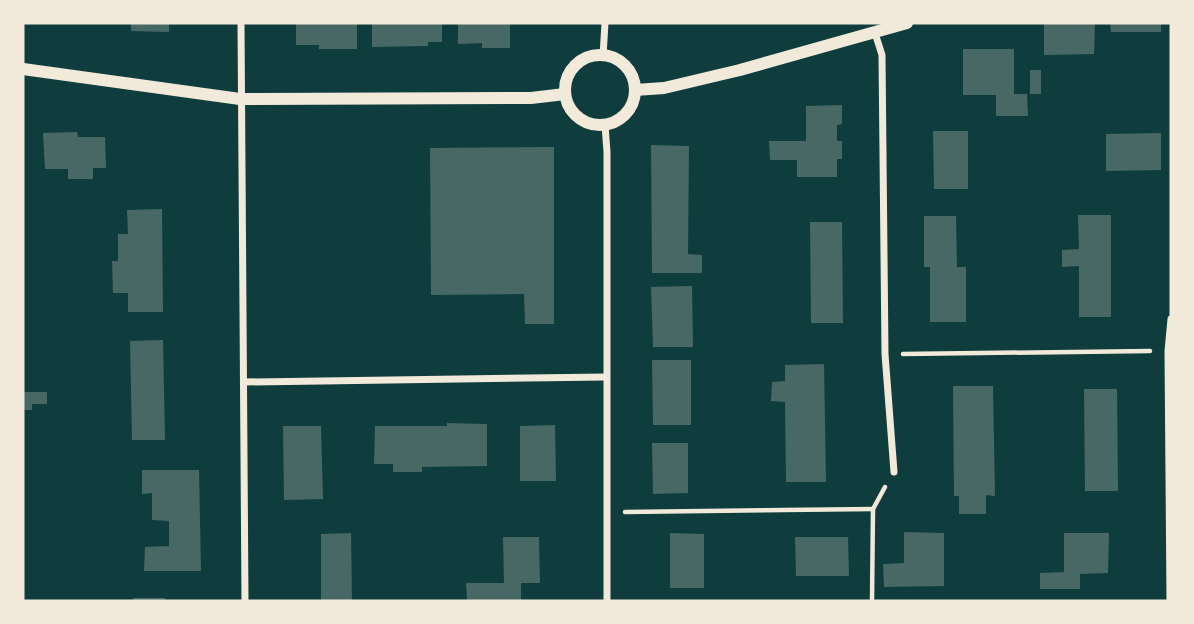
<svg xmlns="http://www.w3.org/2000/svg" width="1194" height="624" font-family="Cabin,sans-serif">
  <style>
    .building { fill: #486865 }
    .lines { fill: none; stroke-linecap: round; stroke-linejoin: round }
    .path { stroke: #f1e9da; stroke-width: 4.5 }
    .minor { stroke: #f1e9da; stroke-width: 7 }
    .tertiary { stroke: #f1e9da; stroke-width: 12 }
  </style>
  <rect width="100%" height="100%" fill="#0f3d3e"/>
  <g class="building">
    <path d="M131,23H169V32L131,31Z"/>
    <path d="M296,23H357V49H319V45H296Z"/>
    <path d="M372,23H442V42H428V46L372,47Z"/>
    <path d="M458,23H510V48H482V43L458,44Z"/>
    <path d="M1044,23H1095L1094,54L1044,55Z"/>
    <path d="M1110,23H1161V32H1111Z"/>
    <path d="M963,49H1014V94H1027L1028,116H996V95H963Z"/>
    <rect x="1030" y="70" width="11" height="24"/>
    <path d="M842,105V124L837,125V141H842V159H837V177H797V160H770L769,141H806V106Z"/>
    <path d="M933,131H968V189H934Z"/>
    <path d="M77,132L78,137H105L106,168H93V179H68V169H45L43,133Z"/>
    <path d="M1161,133V170L1106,171V134Z"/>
    <path d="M651,145L689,146L688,254L702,255V273H652Z"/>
    <path d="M554,147V324H525L524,294L431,295L430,148Z"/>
    <path d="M162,209L163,312H128V293H113L112,261H118V234H128L127,210Z"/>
    <path d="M1078,215H1111V317H1079V266L1062,267V250L1079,249Z"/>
    <path d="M924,216H956L957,267H966V322H930V267H924Z"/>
    <path d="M810,222H842L843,323H811Z"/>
    <path d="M692,286L693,347H653L651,287Z"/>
    <path d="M163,340L165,440H132L130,341Z"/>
    <path d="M652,360H691V425H653Z"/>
    <path d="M824,364L826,482H786L785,402L771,401L772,382L785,381V365Z"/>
    <path d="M953,386H993L995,496L986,495V514H959V496H954Z"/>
    <path d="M1084,389H1117L1118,491H1085Z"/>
    <path d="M23,392H47V404H32V410H23Z"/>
    <path d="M447,423L487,424V466L422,467V472H393V464H374L375,426H447Z"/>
    <path d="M555,425L556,481H520V426Z"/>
    <path d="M283,426H321L323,499L284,500Z"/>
    <path d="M652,443H688V493L653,494Z"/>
    <path d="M142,470H199L201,571H144L145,547L169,546V521L152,520V493L142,494Z"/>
    <path d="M904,532L944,533V586L884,587L883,564L904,563Z"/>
    <path d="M351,533L352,601H321V534Z"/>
    <path d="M670,533L704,534V588H670Z"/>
    <path d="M1064,533H1109L1108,573L1080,574V589H1040V573L1064,572Z"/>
    <path d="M503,537H539L540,583H521V601L467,600L466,583H504Z"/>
    <path d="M795,537H848L849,576H796Z"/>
    <rect x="133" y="598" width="32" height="3"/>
  </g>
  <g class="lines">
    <g class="path">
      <path d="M903,354L1150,351"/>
      <path d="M625,512L873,509"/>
      <path d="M872,601L873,509L885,487"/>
    </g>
    <g class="minor">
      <path d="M241,23L245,601"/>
      <path d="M875,33L882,55L885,354L894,472"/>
      <path d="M603,56L605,23"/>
      <path d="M605,125L607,152V601"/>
      <path d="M245,382L606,377"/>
      <path d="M1170,601L1168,351L1171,319"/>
    </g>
    <g class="tertiary">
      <circle cx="600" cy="90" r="35"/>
      <path d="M23,69L240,99L531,98L565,94"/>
      <path d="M635,90L664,88L740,70L907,23"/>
    </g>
  </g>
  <rect width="1194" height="624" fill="none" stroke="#f1e9da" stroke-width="49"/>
</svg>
